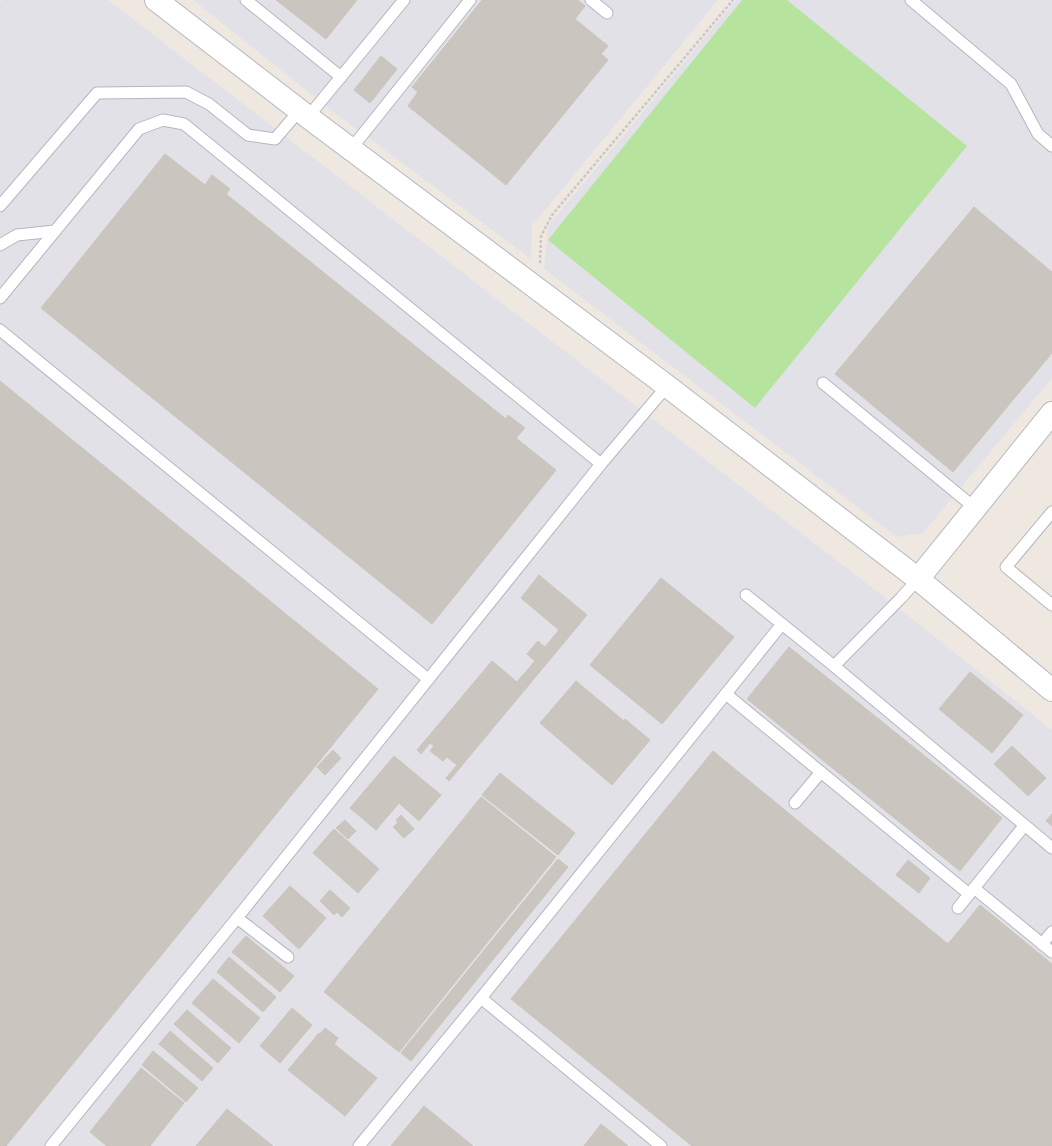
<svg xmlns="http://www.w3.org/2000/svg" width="1052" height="1146" font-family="Mulish,sans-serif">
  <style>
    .industrial { fill: #e2e1e7 }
    .green { fill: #b6e49e }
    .building { fill: #cac6bf; stroke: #cac4ba }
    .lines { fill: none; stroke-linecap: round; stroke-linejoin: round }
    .service-casing { stroke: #b4b7c0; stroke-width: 13 }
    .minor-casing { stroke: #b4b7c0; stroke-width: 24 }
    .path { stroke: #c8c8c8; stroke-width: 2.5; stroke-dasharray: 3 2; stroke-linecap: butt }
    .service { stroke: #fff; stroke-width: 11 }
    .minor { stroke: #fff; stroke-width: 22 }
  </style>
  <rect width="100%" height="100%" fill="#eee8e1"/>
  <g class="industrial">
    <path d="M2,0H108L883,596L1052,730V1146H0V3Z"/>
    <path d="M193,0H718L532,226L531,259L335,113Z"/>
    <path d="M736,0H1052V378L923,533L897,537L544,269L548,226Z"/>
  </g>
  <path class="green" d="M742,0H787L967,146L755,408L548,240Z"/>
  <g class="building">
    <path d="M276,0H357L326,39Z"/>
    <path d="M482,0H578L585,6L575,19L608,46L601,54L608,60L506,185L408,106L418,92L412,87Z"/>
    <path d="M381,56L397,69L370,103L354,90Z"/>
    <path d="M165,154L205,185L212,175L230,189L226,194L506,419L508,415L525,428L516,438L556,470L432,624L41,308Z"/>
    <path d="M974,207L1052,272V353L953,472L835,374Z"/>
    <path d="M0,381L378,689L6,1146H0Z"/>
    <path d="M539,575L587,615L449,781L446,778L457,765L447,757L443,761L430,751L434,746L430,743L421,754L417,750L492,661L517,682L535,661L527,654L538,641L545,647L559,630L521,598Z"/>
    <path d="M661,578L734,637L662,724L590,665Z"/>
    <path d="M789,647L1002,818L960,871L747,699Z"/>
    <path d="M970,672L1023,715L992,753L939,709Z"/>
    <path d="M576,681L624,721L625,719L650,740L612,785L540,723Z"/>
    <path d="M1012,746L1046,778L1028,796L994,764Z"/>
    <path d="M333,750L341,758L325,775L317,767Z"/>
    <path d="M713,751L948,944L980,905L1052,964V1146H692L511,999Z"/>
    <path d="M394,756L441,795L419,821L399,803L376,830L350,808Z"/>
    <path d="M500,773L575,833L558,855L482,795Z"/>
    <path d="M481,797L556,857L399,1052L324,992Z"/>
    <path d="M1052,814V826L1046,821Z"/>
    <path d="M401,815L414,829L404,838L393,827L398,823L396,820Z"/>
    <path d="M345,820L356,831L348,839L336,828Z"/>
    <path d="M334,829L379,869L358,893L313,853Z"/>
    <path d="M558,859L568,867L411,1061L401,1053Z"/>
    <path d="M908,860L930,878L919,893L896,875Z"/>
    <path d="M290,886L326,918L299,949L263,916Z"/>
    <path d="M330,890L350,908L342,917L337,912L334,915L320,901Z"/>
    <path d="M246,936L294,976L280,992L232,952Z"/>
    <path d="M229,957L276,997L263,1012L217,972Z"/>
    <path d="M213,979L260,1018L239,1043L192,1003Z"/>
    <path d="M292,1008L312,1025L280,1063L260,1046Z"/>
    <path d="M187,1010L231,1048L218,1063L174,1024Z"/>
    <path d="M325,1028L338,1038L334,1044L377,1078L345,1116L288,1070L319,1033L320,1034Z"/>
    <path d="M170,1031L213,1068L202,1081L159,1044Z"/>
    <path d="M153,1051L198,1088L186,1102L142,1065Z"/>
    <path d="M141,1068L184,1103L150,1146H107L90,1132Z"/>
    <path d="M424,1106L473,1146H391Z"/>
    <path d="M227,1109L273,1146H196Z"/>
    <path d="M601,1124L628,1146H584Z"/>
  </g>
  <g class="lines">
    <g class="service-casing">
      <g id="service">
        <path d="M246,0L341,77"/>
        <path d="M591,0L607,13"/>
        <path d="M911,0L1011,84L1038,134L1052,146"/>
        <path d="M308,117L404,0"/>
        <path d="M351,149L470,0"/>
        <path d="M0,206L97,93L186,92L209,104L248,135L275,139L299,111"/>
        <path d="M0,245L17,235L55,231"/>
        <path d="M0,298L139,129L163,120L184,124L601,464"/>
        <path d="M0,330L428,679"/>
        <path d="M823,383L975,508"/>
        <path d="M1052,512L1006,567L1052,605"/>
        <path d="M918,579L901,598L834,666L1052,848"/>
        <path d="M746,595L834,666"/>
        <path d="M726,694L969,894"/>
        <path d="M795,803L821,772"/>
        <path d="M974,888L1052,952"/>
        <path d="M958,908L1024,826"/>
        <path d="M237,918L288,957"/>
        <path d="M1042,944L1052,932"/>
        <path d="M481,998L661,1146"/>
        <path d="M51,1146L237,918L601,464L667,386"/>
        <path d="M359,1146L481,998L782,624"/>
      </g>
    </g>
    <g class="minor-casing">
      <g id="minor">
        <path d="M156,0L308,117L667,386L918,579L1052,690"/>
        <path d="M918,579L1052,413"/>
      </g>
    </g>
    <path class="path" d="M540,263L541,236L552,215L733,0"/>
    <use href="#service" class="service"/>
    <use href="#minor" class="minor"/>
  </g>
</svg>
